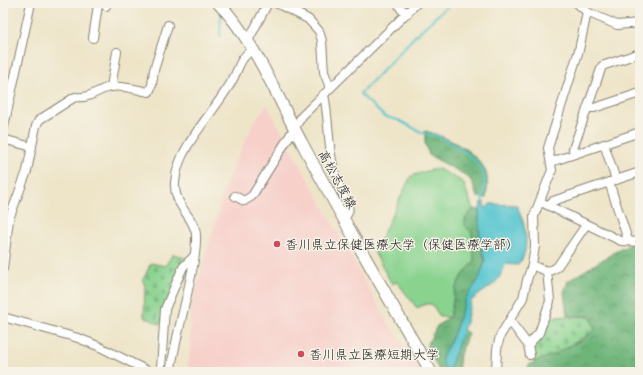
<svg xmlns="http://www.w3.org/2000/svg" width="643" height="375" font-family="'Patrick Hand','Klee One',sans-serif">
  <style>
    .built { fill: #f7d0ca }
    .green { fill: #89d38f; stroke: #527856 }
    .forest { fill: url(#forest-crowns); stroke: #45684b }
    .cemetery { fill: url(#cemetery-stones); stroke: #527856 }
    .water { fill: #59c6d0; stroke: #3a7176 }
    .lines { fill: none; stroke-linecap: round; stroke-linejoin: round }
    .stream { stroke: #59c6d0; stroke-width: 2 }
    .minor-casing { stroke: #858072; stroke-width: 10 }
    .secondary-casing { stroke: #858072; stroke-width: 13 }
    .minor { stroke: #fff; stroke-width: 8 }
    .secondary { stroke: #fff; stroke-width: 11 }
    .poi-dot { fill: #d1495b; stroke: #f7f3e8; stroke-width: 1.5 }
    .labels { text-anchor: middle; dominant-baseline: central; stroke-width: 3; stroke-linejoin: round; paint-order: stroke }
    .street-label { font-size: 13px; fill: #1c1c1c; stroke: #f7f3e8 }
    .poi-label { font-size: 13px; fill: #1c1c1c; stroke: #f7f3e8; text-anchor: start }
  </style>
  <defs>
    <pattern id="forest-crowns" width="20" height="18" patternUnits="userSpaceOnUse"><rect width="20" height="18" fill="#6eb57a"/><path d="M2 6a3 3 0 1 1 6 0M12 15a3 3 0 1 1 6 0" fill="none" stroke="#5a9263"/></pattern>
    <pattern id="cemetery-stones" width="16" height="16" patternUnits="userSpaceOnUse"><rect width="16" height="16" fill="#89d38f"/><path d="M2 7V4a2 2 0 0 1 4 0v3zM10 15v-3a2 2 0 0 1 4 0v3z" fill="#76b57b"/></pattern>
  </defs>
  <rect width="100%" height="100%" fill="#f7f3e8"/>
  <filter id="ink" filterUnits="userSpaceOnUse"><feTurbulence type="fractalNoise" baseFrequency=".025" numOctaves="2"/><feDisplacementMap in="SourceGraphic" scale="8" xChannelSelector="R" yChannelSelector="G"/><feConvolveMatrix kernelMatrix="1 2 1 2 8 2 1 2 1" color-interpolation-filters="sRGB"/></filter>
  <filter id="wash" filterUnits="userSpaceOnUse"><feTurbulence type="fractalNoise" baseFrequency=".012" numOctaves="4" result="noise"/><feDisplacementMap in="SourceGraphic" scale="16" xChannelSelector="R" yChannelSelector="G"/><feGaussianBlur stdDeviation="0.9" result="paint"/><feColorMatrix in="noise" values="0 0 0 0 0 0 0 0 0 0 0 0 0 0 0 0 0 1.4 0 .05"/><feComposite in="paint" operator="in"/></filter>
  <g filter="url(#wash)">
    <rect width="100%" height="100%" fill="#eee5c9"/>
    <path class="built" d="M267,105L392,330L396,333L420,372H187L191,343L190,310L228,178L254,122Z"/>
    <path class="green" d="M437,168L463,182L473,209L465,219L472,232L474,261L460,279L455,290L450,317H440L432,304H426L417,308L397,282L392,284L374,252L411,176Z"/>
    <g class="forest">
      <path d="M425,131C445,136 476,151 485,170C489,179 487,189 486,198L477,197L472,182L467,176L429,155L425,143Z"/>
      <path d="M473,209L480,210L479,218L480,240L485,261L479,279L466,298L453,336L442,357L443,365L446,369L450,368L463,330L468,333L460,354L458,372H440L426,347L437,326L450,317L455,290L460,279L474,261L472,233L465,226V219Z"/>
      <path d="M631,244L640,247V372H525L529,365L584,339L595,329L590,316H567L564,292L568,281L615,252Z"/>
    </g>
    <g class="cemetery">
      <path d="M173,254L188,259L186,280L180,281L160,324L144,317L145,287L143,280L151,263L165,266Z"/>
      <path d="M590,316L595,329L591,333L555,354L534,362L531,348L539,339L548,317Z"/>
    </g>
    <path class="water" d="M481,202H484V206L487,208L490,204L516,205C525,220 532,250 518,265L505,264C497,289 487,286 471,301L466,322L450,368L446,369L443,365L442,357L453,336L466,298L479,279L485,261L480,240L479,218Z"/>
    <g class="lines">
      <g class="stream">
        <path d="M451,3L418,33L360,94L385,117L398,120L423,133L438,136L468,154L482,169L485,182L482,202"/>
        <path d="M220,36L221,14"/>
        <path d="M445,372L446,369"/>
      </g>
    </g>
  </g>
  <g filter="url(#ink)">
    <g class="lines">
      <g class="minor-casing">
        <g id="minor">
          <path d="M276,3L308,19L319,31L322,41L324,72L330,88"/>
          <path d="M398,3L401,9L408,13"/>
          <path d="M577,3L587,12L617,25L640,23"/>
          <path d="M106,6L107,3"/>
          <path d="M93,38L98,5"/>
          <path d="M248,41L268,3"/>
          <path d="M111,87L117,52"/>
          <path d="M324,94C331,130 326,162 344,197C348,205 352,211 344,218"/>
          <path d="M587,108H594L640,93"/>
          <path d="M3,131L31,3"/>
          <path d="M3,139L32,147"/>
          <path d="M604,144L616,180"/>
          <path d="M574,154L573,149L602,66L640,53"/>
          <path d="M551,162L640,132"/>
          <path d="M609,182L628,240"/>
          <path d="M235,196L244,201L252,196L302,116L417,3"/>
          <path d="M541,202L621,241L640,242"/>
          <path d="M548,205L553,201L640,172"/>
          <path d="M532,265C541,269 548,274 557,267L586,225"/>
          <path d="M3,269L9,219L27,171L36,126L39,120L75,97C92,99 97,89 111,87C123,85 138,90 149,92L152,85L154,70L168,25"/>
          <path d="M3,317L78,338L98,346L150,372"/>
          <path d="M510,321L528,345"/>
          <path d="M530,355L528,345L539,333L550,301L547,271"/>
          <path d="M158,372L161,368L165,309L183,267L194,256"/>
          <path d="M170,372C175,346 181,320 187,295C191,275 197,254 196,234C194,216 173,206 175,182C176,171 181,157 187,147C200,124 220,103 233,79C239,68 241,55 253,50"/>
          <path d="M496,372L497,349L500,336L523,298L527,280L532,265L535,246L534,216L552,170L548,148L579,50L587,12"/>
        </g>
      </g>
      <g class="secondary-casing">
        <path id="secondary" d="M218,3C253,37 278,99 302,143C343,220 387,296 431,372"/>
      </g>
      <use href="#minor" class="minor"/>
      <use href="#secondary" class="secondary"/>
    </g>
  </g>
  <g class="poi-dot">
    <circle cx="277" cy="244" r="4"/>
    <circle cx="301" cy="354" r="4"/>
  </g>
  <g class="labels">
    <g class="street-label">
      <text transform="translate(338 179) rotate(61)">高松志度線</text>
    </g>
    <g class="poi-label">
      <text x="285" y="244">香川県立保健医療大学（保健医療学部）</text>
      <text x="309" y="354">香川県立医療短期大学</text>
    </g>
  </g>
  <rect width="643" height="375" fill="none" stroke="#f7f3e8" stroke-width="16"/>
</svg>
